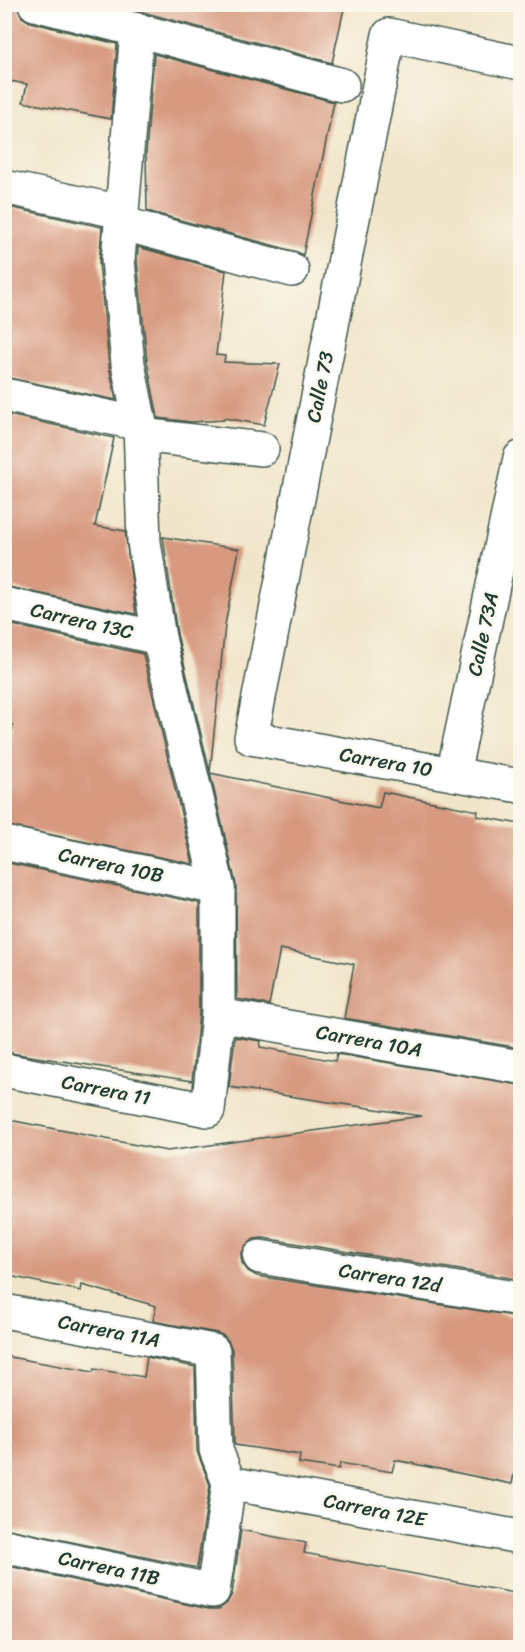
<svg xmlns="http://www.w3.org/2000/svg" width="525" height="1652" font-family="Sriracha,sans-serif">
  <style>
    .building { fill: #d7997f }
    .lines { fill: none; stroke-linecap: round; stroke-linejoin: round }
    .minor-casing { stroke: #3e564a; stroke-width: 36 }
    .minor { stroke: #fff; stroke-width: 33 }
    .labels { text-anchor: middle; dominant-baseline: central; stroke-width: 5; stroke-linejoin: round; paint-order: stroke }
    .street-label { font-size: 20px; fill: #1f3d34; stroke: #fbf7ec }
  </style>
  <rect width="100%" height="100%" fill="#fbf7ec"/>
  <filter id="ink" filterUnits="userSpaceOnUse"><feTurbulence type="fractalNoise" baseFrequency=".0167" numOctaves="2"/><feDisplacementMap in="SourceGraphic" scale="12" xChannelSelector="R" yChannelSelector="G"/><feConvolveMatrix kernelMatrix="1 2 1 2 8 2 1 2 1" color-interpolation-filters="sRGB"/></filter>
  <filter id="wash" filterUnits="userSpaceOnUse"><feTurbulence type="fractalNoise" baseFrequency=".008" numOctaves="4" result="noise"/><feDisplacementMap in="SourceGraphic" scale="24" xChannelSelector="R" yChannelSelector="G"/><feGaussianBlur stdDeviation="1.35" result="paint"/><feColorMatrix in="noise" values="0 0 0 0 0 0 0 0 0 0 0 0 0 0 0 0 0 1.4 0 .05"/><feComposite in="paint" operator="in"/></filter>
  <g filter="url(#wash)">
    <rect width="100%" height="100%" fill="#f1e5c9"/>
    <g id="blocks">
      <g class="building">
        <path d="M4,4H17L22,17L30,22L117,44L111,119L23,102L27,84L4,80Z"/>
        <path d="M113,4H345L332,63Z"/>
        <path d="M154,54L334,102L303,255L297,252L147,211L146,153Z"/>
        <path d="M4,206L102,227L99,262L109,366L116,400L4,377Z"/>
        <path d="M138,247L226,271L216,355L225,356L224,362L280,364L264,425L224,418V420L191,422L158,418L147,361L137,260Z"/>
        <path d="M4,414L114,438L95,526L125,531L136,614L4,586Z"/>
        <path d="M163,537L239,549L225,625L210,772L177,634Z"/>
        <path d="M4,623L143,654L193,864L4,825V766L13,725L4,724Z"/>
        <path d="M210,773L379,808L383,792L478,811L477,816L520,824V1048L344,1018L354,964L280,949L269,1005L237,999L236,884Z"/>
        <path d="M4,862L199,903V1014L192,1081L4,1052Z"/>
        <path d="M235,1037L261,1041L260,1047L335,1061L337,1054L520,1085V1258L516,1279L263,1238L254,1239L246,1245L241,1255L242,1263L248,1271L257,1276L520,1317V1444L512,1484L395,1460L392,1472L340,1463L339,1469L299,1463L300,1455L235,1445L232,1350L229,1342L224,1336L217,1333L153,1321L156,1306L82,1285L81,1291L4,1275V1119L167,1151L422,1116L229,1087Z"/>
        <path d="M4,1356L93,1372L94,1369L144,1377L147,1357L195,1367L197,1451L210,1485L197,1568L4,1528Z"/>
        <path d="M241,1530L306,1543L304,1553L520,1594V1626L516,1647H4V1565L209,1609H219L227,1603L232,1594Z"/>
      </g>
    </g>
  </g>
  <g filter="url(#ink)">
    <use href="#blocks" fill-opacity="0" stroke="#3e564a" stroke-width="1.5"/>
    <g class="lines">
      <g class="minor-casing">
        <g id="minor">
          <path d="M35,4L137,30L342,85"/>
          <path d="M520,63L389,35L251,738L520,786"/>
          <path d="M4,187L122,212"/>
          <path d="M121,223L292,270"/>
          <path d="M4,395L140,424"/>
          <path d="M141,435L262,449"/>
          <path d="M4,604L159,638"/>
          <path d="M453,774L520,458"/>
          <path d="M4,843L218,888"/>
          <path d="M218,1015L520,1067"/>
          <path d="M4,1070L208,1110L218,1015V888L159,638L144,542L140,424L128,364L118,260L137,30"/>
          <path d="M260,1257L520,1299"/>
          <path d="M4,1311L213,1351L216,1450L229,1483L213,1591L4,1546"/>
          <path d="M229,1483L520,1537"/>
        </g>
      </g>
      <use href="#minor" class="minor"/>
    </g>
  </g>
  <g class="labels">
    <g class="street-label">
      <text transform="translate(320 387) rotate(-79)">Calle 73</text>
      <text transform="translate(82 621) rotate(13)">Carrera 13C</text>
      <text transform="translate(483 634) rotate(-78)">Calle 73A</text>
      <text transform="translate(386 762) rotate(10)">Carrera 10</text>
      <text transform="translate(111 865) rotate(12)">Carrera 10B</text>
      <text transform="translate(369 1041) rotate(10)">Carrera 10A</text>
      <text transform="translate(106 1090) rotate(11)">Carrera 11</text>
      <text transform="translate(390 1278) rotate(9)">Carrera 12d</text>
      <text transform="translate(109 1331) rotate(11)">Carrera 11A</text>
      <text transform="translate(375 1510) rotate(11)">Carrera 12E</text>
      <text transform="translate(109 1568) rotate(12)">Carrera 11B</text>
    </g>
  </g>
  <rect width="525" height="1652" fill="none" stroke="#fbf7ec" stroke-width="24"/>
</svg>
